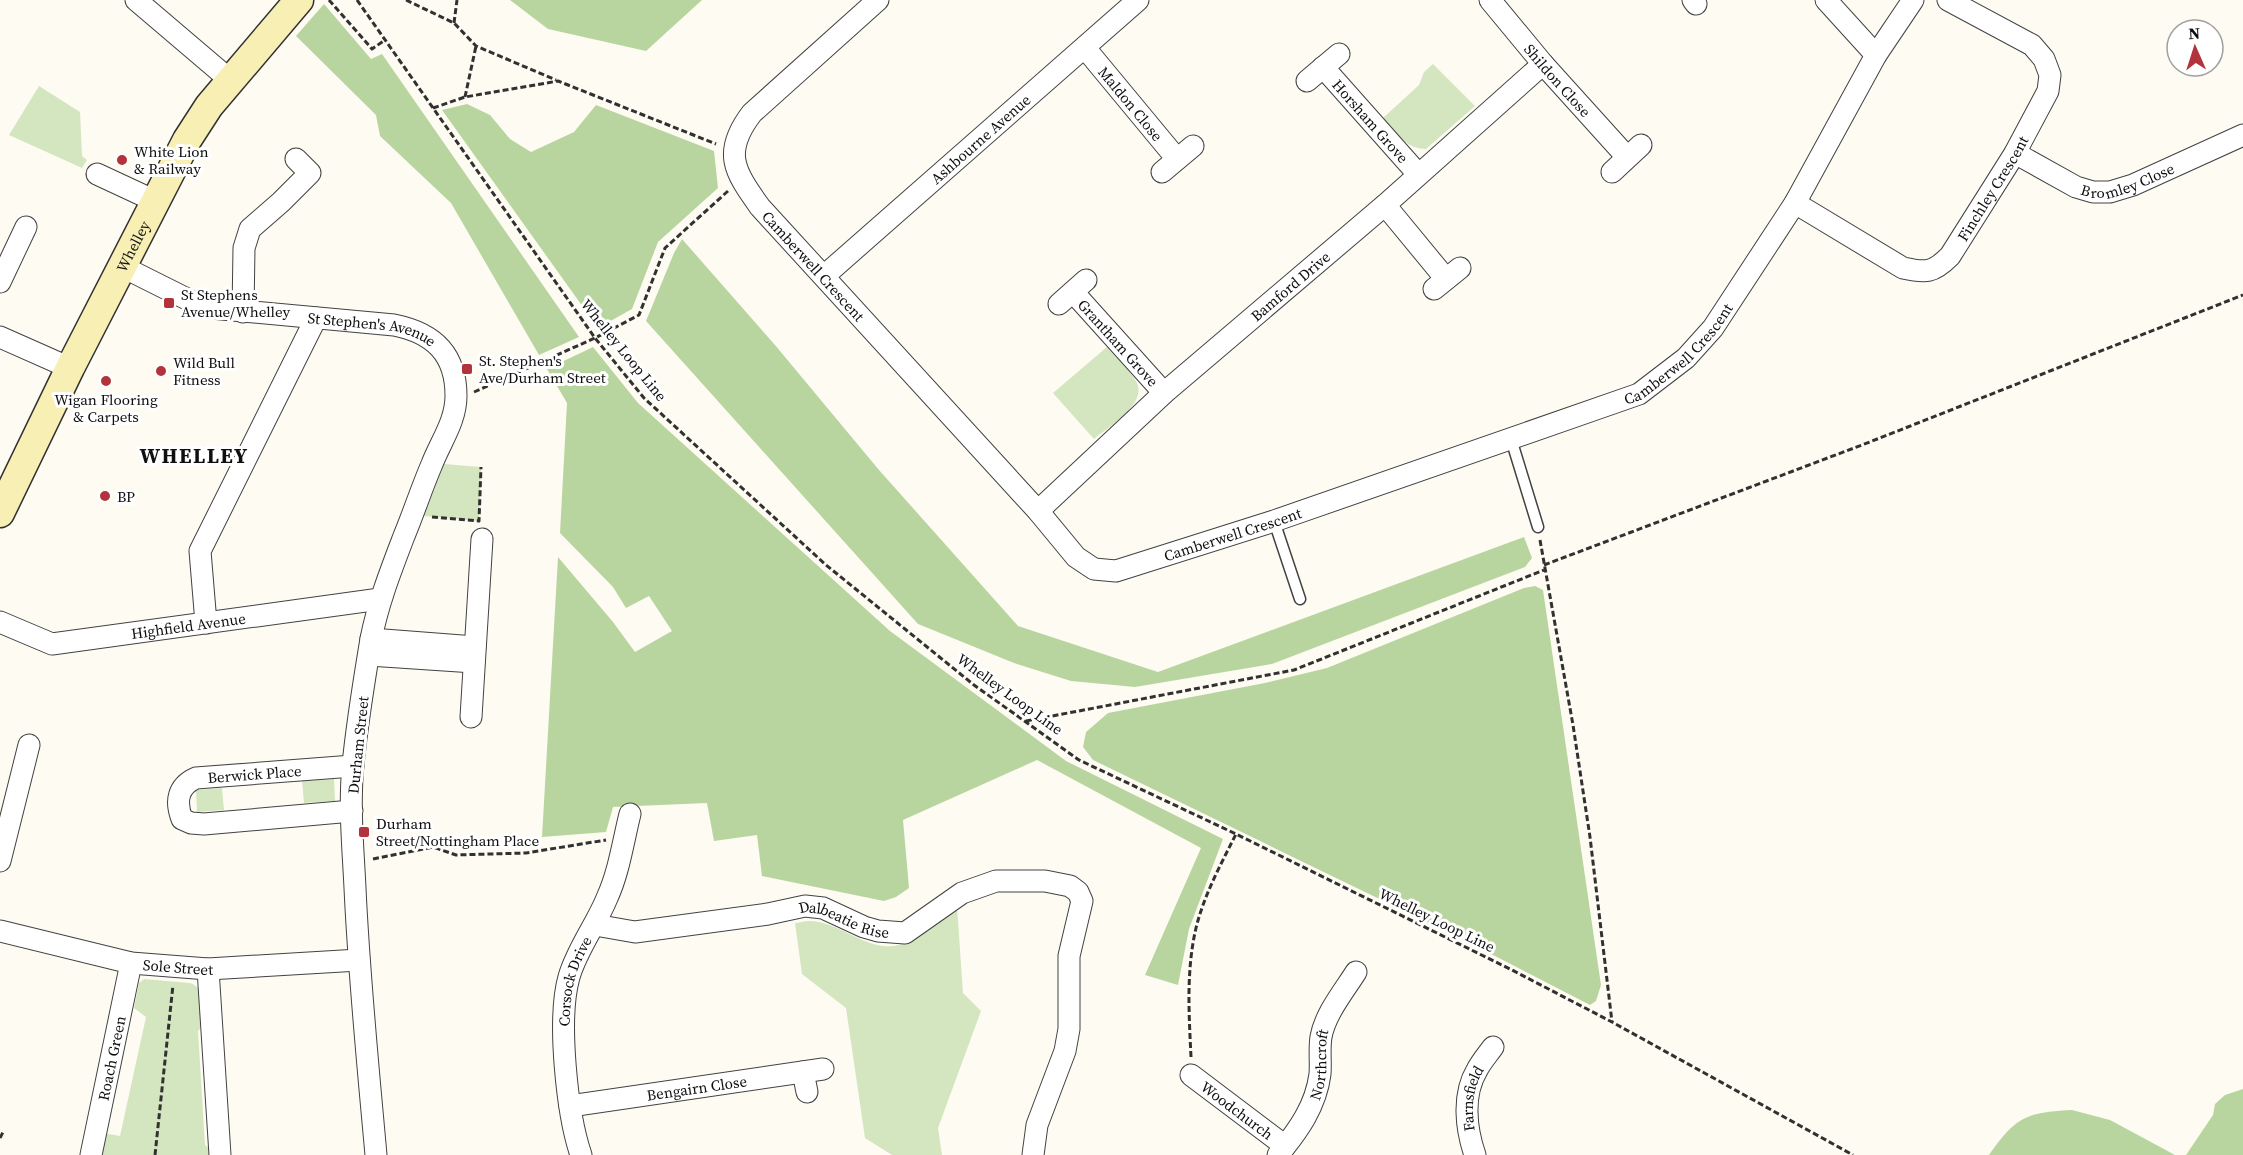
<svg xmlns="http://www.w3.org/2000/svg" width="2243" height="1155" font-family="'Source Serif 4',serif">
  <style>
    .green { fill: #d4e6bf }
    .forest { fill: #b9d59f }
    .lines { fill: none; stroke-linecap: round; stroke-linejoin: round }
    .lane-casing { stroke: #424242; stroke-width: 13 }
    .street-casing { stroke: #424242; stroke-width: 23 }
    .secondary-casing { stroke: #313131; stroke-width: 31 }
    .path { stroke: #313131; stroke-width: 3; stroke-dasharray: 6 3; stroke-linecap: butt }
    .lane { stroke: #fff; stroke-width: 10 }
    .street { stroke: #fff; stroke-width: 21 }
    .secondary { stroke: #f8efb4; stroke-width: 28 }
    .poi-dot { fill: #b3333c; stroke: #fff; stroke-width: 2 }
    .labels { text-anchor: middle; dominant-baseline: central; stroke-width: 6; stroke-linejoin: round; paint-order: stroke }
    .street-label { font-size: 15px; fill: #0f0f0f; stroke: #fff }
    .poi-label { font-size: 15px; fill: #0f0f0f; stroke: #fff; text-anchor: start }
    .district-label { font-size: 21px; font-weight: bold; letter-spacing: 1.5px; fill: #0f0f0f; stroke: #fff }
  </style>
  <rect width="100%" height="100%" fill="#fefbf3"/>
  <g class="green">
    <path d="M1433,64L1475,106L1426,149C1406,149 1396,132 1383,118L1419,85L1424,72Z"/>
    <path d="M39,86L80,112L82,156L87,160L82,168L9,135Z"/>
    <path d="M1107,347C1116,358 1130,370 1137,383C1147,404 1108,427 1094,439L1053,393Z"/>
    <path d="M432,463L481,467L479,521L412,515Z"/>
    <path d="M334,779L335,801L304,803L302,781Z"/>
    <path d="M222,788L224,810L197,812L196,790Z"/>
    <path d="M957,906L963,993L981,1011L938,1128L942,1155H892L865,1138L846,1008L802,974L795,923C799,923 804,921 809,921C840,921 867,953 899,945C917,940 941,917 957,906Z"/>
    <path d="M144,979L190,983C207,988 202,1010 203,1025L198,1031L205,1145L212,1150L213,1155H102L100,1153L103,1133L120,1136L146,1017L134,1008L139,983Z"/>
  </g>
  <g class="forest">
    <path d="M510,0H702L646,51L548,29Z"/>
    <path d="M324,4L371,59L382,54L579,337L539,355L451,203L380,136L376,115L296,36Z"/>
    <path d="M467,104L490,115L510,139L531,152L574,132L596,105L714,151L718,188L658,242L632,309L598,328L442,110Z"/>
    <path d="M682,239L775,345L879,470L1018,626L1158,672L1524,537L1532,558L1525,567L1272,664L1135,687L1071,681L1014,663L918,624L646,321L674,253Z"/>
    <path d="M593,347L638,403L890,631L1066,761L1223,839L1189,929L1178,985L1145,975L1201,848L1037,760L903,820L909,888L896,897L884,901L762,876L757,835L714,841L707,803L613,807L606,832L542,837L558,557L613,622L635,652L672,631L649,596L626,608L613,587L560,533L567,403L547,369Z"/>
    <path d="M1535,586L1543,590L1601,985L1596,1001L1590,1005L1466,941L1093,760L1083,747L1086,732L1108,713L1265,683L1327,668L1524,588Z"/>
    <path d="M2243,1089V1155H2186L2213,1115L2215,1104L2225,1095Z"/>
    <path d="M2072,1110L2110,1120L2175,1155H1989C2015,1117 2027,1112 2072,1110Z"/>
  </g>
  <g class="lines">
    <g class="lane-casing">
      <g id="lane">
        <path d="M1511,439L1538,527"/>
        <path d="M1274,521L1300,599"/>
      </g>
    </g>
    <g class="street-casing">
      <g id="street">
        <path d="M136,0L230,80"/>
        <path id="s1" d="M878,0L752,113C722,152 734,171 760,207L1038,511L1076,557L1094,569L1116,571L1274,521L1639,394L1686,358L1713,328L1795,203L1876,55L1913,0"/>
        <path id="s2" d="M1490,0L1543,64L1627,157"/>
        <path d="M1693,0L1696,4"/>
        <path d="M1826,0L1876,55"/>
        <path id="s3" d="M1085,48L1177,159"/>
        <path id="s4" d="M1323,67L1418,174"/>
        <path d="M1307,81L1339,54"/>
        <path id="s5" d="M2015,153L2076,187L2093,192H2110L2133,185L2243,135"/>
        <path d="M1162,172L1193,146"/>
        <path d="M1612,172L1641,145"/>
        <path d="M97,174L155,201"/>
        <path id="s6" d="M1795,203L1903,268C1926,273 1933,273 1950,256L2015,153L2048,91L2050,75L2044,59L2032,45L1948,0"/>
        <path d="M1385,205L1446,279"/>
        <path id="s7" d="M123,267L195,303L211,308L394,325C434,333 456,354 456,396C456,421 441,441 432,464C422,487 414,512 404,536C391,570 378,603 371,639C364,681 357,723 353,765C349,806 353,847 355,888C359,977 368,1066 376,1155"/>
        <path id="s8" d="M824,276L1138,0"/>
        <path d="M0,282L26,227"/>
        <path d="M1434,289L1460,268"/>
        <path id="s9" d="M1073,292L1164,393"/>
        <path d="M1059,304L1086,280"/>
        <path d="M243,312L244,248L250,229L281,202L310,173L296,159"/>
        <path d="M0,337L70,368"/>
        <path id="s10" d="M1038,511L1164,393L1385,205L1543,64"/>
        <path id="s11" d="M0,622L52,644L380,599"/>
        <path d="M206,623L200,551L316,318"/>
        <path d="M371,639L475,647"/>
        <path d="M369,655L474,662"/>
        <path d="M471,717L482,539"/>
        <path id="s12" d="M352,811L204,824L191,823L182,819C175,801 178,786 196,778L353,766"/>
        <path d="M0,861L29,745"/>
        <path id="s13" d="M595,925L635,932L768,914L805,906L823,908L864,927L878,931L905,933L962,893L996,881H1045L1070,886L1078,892L1082,901L1069,956V1029L1065,1051L1037,1125L1033,1155"/>
        <path id="s14" d="M0,931L131,963L208,969L359,960"/>
        <path d="M208,969L220,1155"/>
        <path d="M803,1072L807,1092"/>
        <path id="s15" d="M1191,1075L1285,1146"/>
        <path id="s16" d="M570,1106L823,1069"/>
        <path id="s17" d="M91,1155L131,963"/>
        <path id="s18" d="M581,1155C567,1114 557,1019 569,977C577,949 596,925 607,898C619,872 623,842 630,814"/>
        <path id="s19" d="M1278,1155C1298,1131 1316,1106 1320,1074C1321,1062 1319,1049 1321,1037C1325,1014 1344,991 1356,972"/>
        <path id="s20" d="M1475,1155C1466,1129 1462,1095 1477,1070C1481,1062 1488,1054 1493,1047"/>
      </g>
    </g>
    <g class="secondary-casing">
      <g id="secondary">
        <path id="s21" d="M0,513L70,368L187,140L209,106L299,0"/>
      </g>
    </g>
    <g class="path">
      <path d="M329,0L372,49L385,40"/>
      <path d="M357,0L595,338L644,398L826,565L974,685L1079,760L1236,834L1512,970L1612,1022L1853,1155"/>
      <path d="M406,0L454,23L476,46L556,80"/>
      <path d="M454,23L457,0"/>
      <path d="M465,97L476,46"/>
      <path d="M433,108L465,97L558,81L716,144"/>
      <path d="M474,392L595,338L639,315L665,248L728,191"/>
      <path d="M432,517L479,521L481,467"/>
      <path d="M1540,540L1573,725L1590,837L1612,1022"/>
      <path d="M1544,565L1862,445L2243,295"/>
      <path d="M1026,721L1294,670L1544,570"/>
      <path d="M373,859L433,847L456,855L526,853L606,840"/>
      <path d="M1191,1057C1189,1014 1186,971 1196,928C1204,895 1221,864 1236,834"/>
      <path d="M0,1138L3,1132"/>
      <path d="M155,1155L173,985"/>
    </g>
    <use href="#lane" class="lane"/>
    <use href="#street" class="street"/>
    <use href="#secondary" class="secondary"/>
  </g>
  <g class="poi-dot">
    <circle cx="122" cy="160" r="6"/>
    <rect x="163" y="297" width="12" height="12" rx="3"/>
    <rect x="461" y="363" width="12" height="12" rx="3"/>
    <circle cx="161" cy="371" r="6"/>
    <circle cx="106" cy="381" r="6"/>
    <circle cx="105" cy="496" r="6"/>
    <rect x="358" y="826" width="12" height="12" rx="3"/>
  </g>
  <g class="labels">
    <g class="street-label">
      <text stroke="none"><textPath href="#s2" startOffset="105">Shildon Close</textPath></text>
      <text stroke="none"><textPath href="#s3" startOffset="72">Maldon Close</textPath></text>
      <text stroke="none"><textPath href="#s4" startOffset="72">Horsham Grove</textPath></text>
      <text stroke="none"><textPath href="#s8" startOffset="208">Ashbourne Avenue</textPath></text>
      <text stroke="none"><textPath href="#s5" startOffset="124">Bromley Close</textPath></text>
      <text stroke="none"><textPath href="#s6" startOffset="258">Finchley Crescent</textPath></text>
      <text stroke="none"><textPath href="#s21" startOffset="298">Whelley</textPath></text>
      <text stroke="none"><textPath href="#s1" startOffset="354">Camberwell Crescent</textPath></text>
      <text stroke="none"><textPath href="#s10" startOffset="338">Bamford Drive</textPath></text>
      <text stroke="none"><textPath href="#s7" startOffset="260">St Stephen's Avenue</textPath></text>
      <text stroke="none"><textPath href="#s9" startOffset="68">Grantham Grove</textPath></text>
      <text transform="translate(624 350) rotate(51)">Whelley Loop Line</text>
      <text stroke="none"><textPath href="#s1" startOffset="1398">Camberwell Crescent</textPath></text>
      <text stroke="none"><textPath href="#s1" startOffset="912">Camberwell Crescent</textPath></text>
      <text stroke="none"><textPath href="#s11" startOffset="194">Highfield Avenue</textPath></text>
      <text transform="translate(1010 694) rotate(36)">Whelley Loop Line</text>
      <text transform="translate(358 745) rotate(-84)">Durham Street</text>
      <text stroke="none"><textPath href="#s12" startOffset="279">Berwick Place</textPath></text>
      <text transform="translate(1437 920) rotate(26)">Whelley Loop Line</text>
      <text stroke="none"><textPath href="#s13" startOffset="254">Dalbeatie Rise</textPath></text>
      <text stroke="none"><textPath href="#s14" startOffset="182">Sole Street</textPath></text>
      <text stroke="none"><textPath href="#s18" startOffset="177">Corsock Drive</textPath></text>
      <text stroke="none"><textPath href="#s17" startOffset="99">Roach Green</textPath></text>
      <text stroke="none"><textPath href="#s19" startOffset="102">Northcroft</textPath></text>
      <text stroke="none"><textPath href="#s16" startOffset="128">Bengairn Close</textPath></text>
      <text stroke="none"><textPath href="#s20" startOffset="58">Farnsfield</textPath></text>
      <text stroke="none"><textPath href="#s15" startOffset="58">Woodchurch</textPath></text>
    </g>
    <g class="poi-label">
      <text x="134" y="151">White Lion<tspan x="134" dy="17">&amp; Railway</tspan></text>
      <text x="181" y="294">St Stephens<tspan x="181" dy="17">Avenue/Whelley</tspan></text>
      <text x="479" y="360">St. Stephen's<tspan x="479" dy="17">Ave/Durham Street</tspan></text>
      <text x="173" y="362">Wild Bull<tspan x="173" dy="17">Fitness</tspan></text>
      <text x="106" y="399" text-anchor="middle">Wigan Flooring<tspan x="106" dy="17">&amp; Carpets</tspan></text>
      <text x="117" y="496">BP</text>
      <text x="376" y="823">Durham<tspan x="376" dy="17">Street/Nottingham Place</tspan></text>
    </g>
    <g class="district-label">
      <text x="194" y="455">WHELLEY</text>
    </g>
  </g>
  <g transform="translate(2195 48) rotate(357)"><circle r="28" fill="#ffffff" stroke="#9f9f9f" stroke-width="1.5"/>
  <path d="M0-4.5L10 22L0 15L-10 22Z" fill="#b3333c"/>
  <text y="-9" font-size="16" font-weight="bold" text-anchor="middle" fill="#0f0f0f">N</text>
  </g>
</svg>
